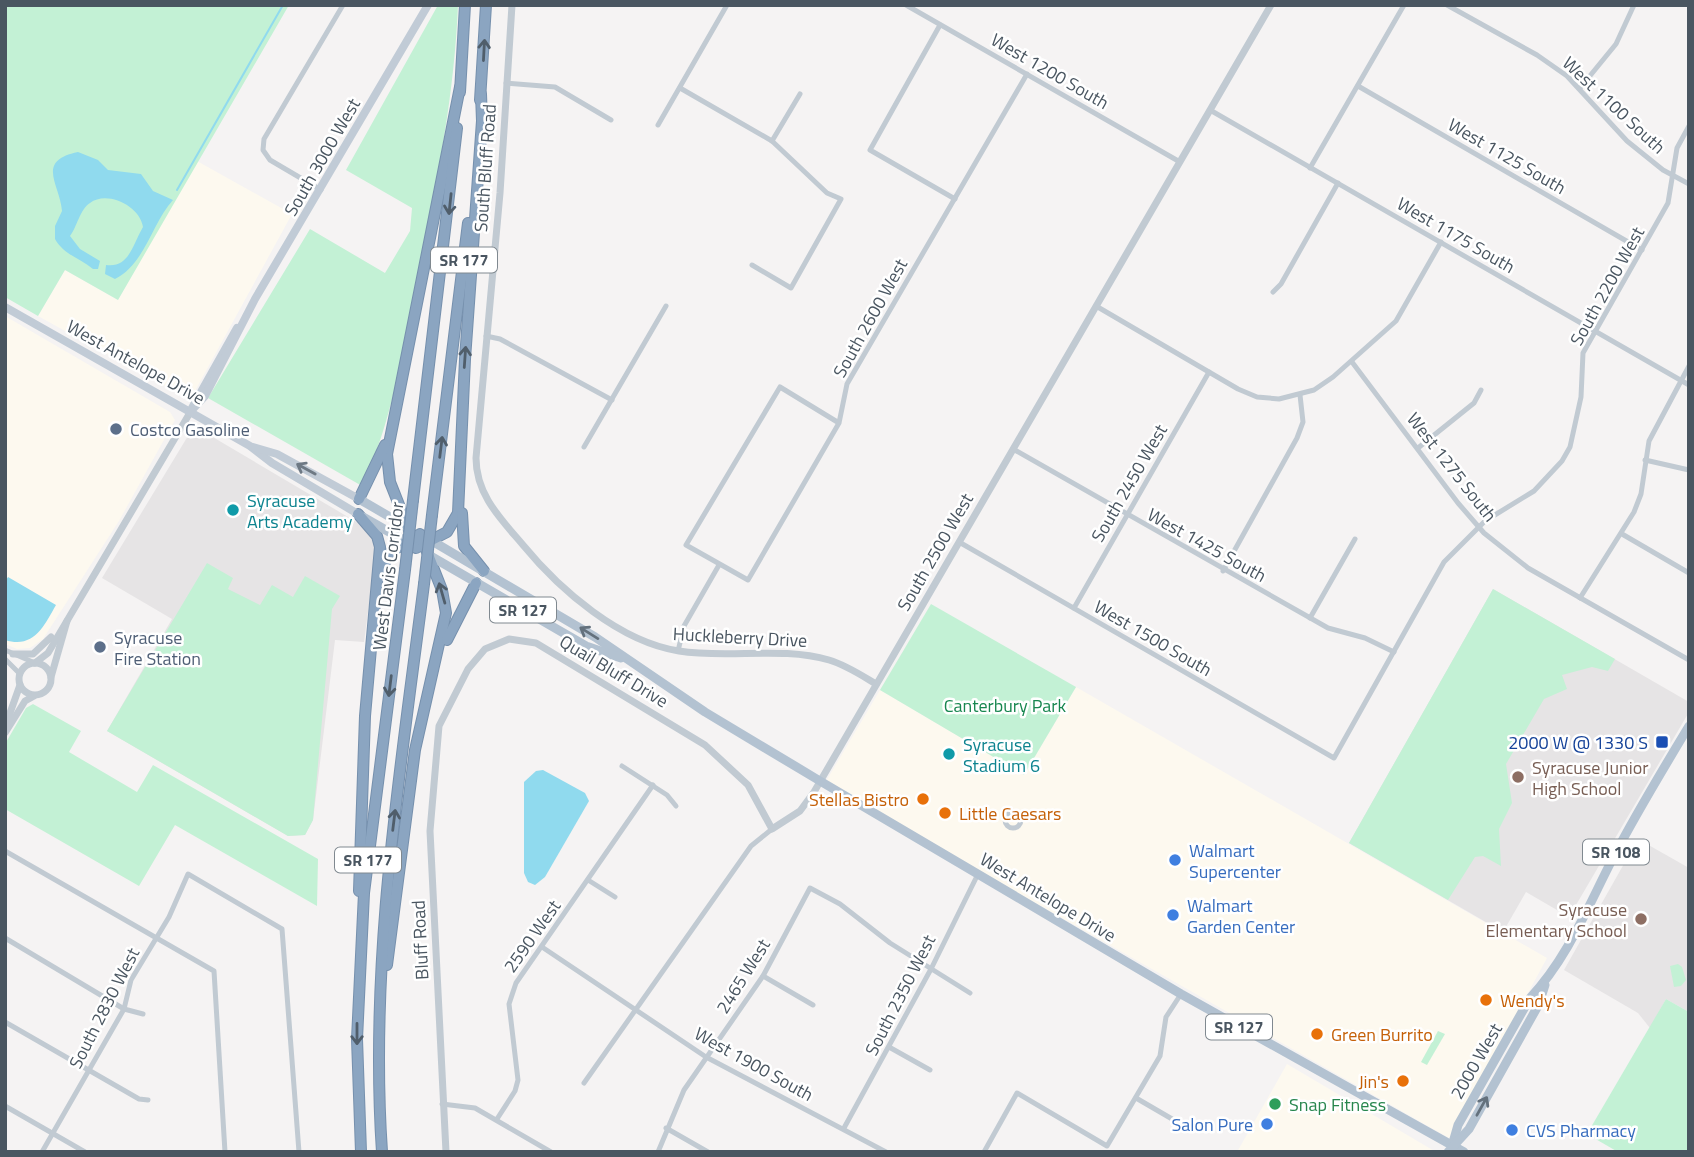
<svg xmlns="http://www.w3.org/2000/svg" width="1694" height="1157" font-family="'Titillium Web',sans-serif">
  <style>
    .commercial { fill: #fdf9ef }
    .education { fill: #e6e4e5 }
    .green { fill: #c3f1d5 }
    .water { fill: #90daee }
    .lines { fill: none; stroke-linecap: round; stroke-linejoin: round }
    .stream { stroke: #90daee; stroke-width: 2 }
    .motorway-casing { stroke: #7690ad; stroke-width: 12 }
    .minor { stroke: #c1cad2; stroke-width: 5 }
    .tertiary { stroke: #c1cad2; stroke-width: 7 }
    .secondary { stroke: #c1cbd6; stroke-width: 8 }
    .primary { stroke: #b3c2d1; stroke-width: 9 }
    .motorway { stroke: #8ba5c1; stroke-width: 10 }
    .motorway-bridge-casing { stroke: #7690ad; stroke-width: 12; stroke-linecap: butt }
    .motorway-bridge { stroke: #8ba5c1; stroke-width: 10 }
    .oneway { stroke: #505e6b }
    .oneway2 { stroke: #6e7984 }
    .oneway3 { stroke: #64717d }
    .service-dot { fill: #5c6f8a; stroke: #fff; stroke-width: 2.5 }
    .culture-dot { fill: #0f9aa8; stroke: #fff; stroke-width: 2.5 }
    .transit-dot { fill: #1a4fb4; stroke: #fff; stroke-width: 2.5 }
    .education-dot { fill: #8d6e63; stroke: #fff; stroke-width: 2.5 }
    .food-dot { fill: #e8710a; stroke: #fff; stroke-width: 2.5 }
    .shop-dot { fill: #3f7fe0; stroke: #fff; stroke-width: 2.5 }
    .leisure-dot { fill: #2e9e5b; stroke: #fff; stroke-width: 2.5 }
    .labels { text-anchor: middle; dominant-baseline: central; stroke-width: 5; stroke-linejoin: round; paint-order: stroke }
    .shield { fill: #fff; stroke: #808990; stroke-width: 2 }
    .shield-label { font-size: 16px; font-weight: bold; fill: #4a5661 }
    .street-label { font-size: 18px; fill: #4a5661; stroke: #fff }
    .service-label { font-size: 18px; fill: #4e5e75; stroke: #fff; text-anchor: start }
    .culture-label { font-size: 18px; fill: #0d838f; stroke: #fff; text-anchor: start }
    .park-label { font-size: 18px; fill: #17864f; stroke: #fff }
    .transit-label { font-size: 18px; fill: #164399; stroke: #fff; text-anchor: end }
    .education-label { font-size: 18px; fill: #785e54; stroke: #fff; text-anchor: start }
    .food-label { font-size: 18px; fill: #c56008; stroke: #fff; text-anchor: start }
    .shop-label { font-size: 18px; fill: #366cbe; stroke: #fff; text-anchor: start }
    .leisure-label { font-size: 18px; fill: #27864d; stroke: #fff; text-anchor: start }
  </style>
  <rect width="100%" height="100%" fill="#f5f3f3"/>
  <g class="commercial">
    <path d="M197,161L292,214L190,400L38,316L65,270L118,300Z"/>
    <path d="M5,316L170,412L175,420L119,521L43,639L30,648L17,649L5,644Z"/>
    <path d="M1076,687L1547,958L1449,1138L825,783L880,690L1024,775Z"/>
    <path d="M1287,1064L1436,1152H1237Z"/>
  </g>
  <g class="education">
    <path d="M194,426L365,527L373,536L376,551L364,642L335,640L313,820L305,835L288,836L107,731L172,619L102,578Z"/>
    <path d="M1493,589L1689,702V712L1569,917L1526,892L1503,932L1349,843Z"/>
    <path d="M1638,839L1689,868V1012L1666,999L1650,1028L1638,1013L1564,970Z"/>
  </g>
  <g class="green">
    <path d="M5,5H289L118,300L65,270L38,316L5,297Z"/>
    <path d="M438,5H458C454,102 435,191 416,285C402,354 392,422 362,486L208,398L310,229L385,273L410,231L412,208L346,170Z"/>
    <path d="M207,563L233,578L228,589L260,605L272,585L293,597L305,576L340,596L332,609L313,820L305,835L288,836L107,731Z"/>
    <path d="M1493,589L1615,659L1608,671L1592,667L1562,675L1567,689L1544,699L1506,764L1512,803L1499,829L1501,866L1483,856L1475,857L1448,900L1349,843Z"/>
    <path d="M931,604L1076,687L1024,775L880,690Z"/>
    <path d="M33,704L81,731L69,752L137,792L153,765L318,859L317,906L175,825L139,886L5,809V744L26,708Z"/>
    <path d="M1678,964L1682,967L1686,980L1681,986L1674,987L1670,966Z"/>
    <path d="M1666,999L1689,1012V1152H1618L1587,1134Z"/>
    <path d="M1438,1031L1445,1034L1427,1065L1421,1062Z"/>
  </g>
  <g class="water">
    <path d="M78,152L98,160L108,170L141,174L153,191L173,200C152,223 145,264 115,279L105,274L106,265C129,268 132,246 143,227C140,206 107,190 90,203C80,209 77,227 70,236L80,249L100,261L98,269H93C80,258 64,255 55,239V226L62,211C60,184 35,161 78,152Z"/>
    <path d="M8,577L56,605C44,626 34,649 5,640V582Z"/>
    <path d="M543,770L585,793L589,801L545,877L535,885L528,882L524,873V782L536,771Z"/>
  </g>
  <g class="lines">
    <path class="stream" d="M177,190L283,5"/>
    <g class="motorway-casing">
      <g id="motorway">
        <path d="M460,87L387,454L390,482L416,548L447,532L458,513L465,359L482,121L481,94"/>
        <path d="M460,92L465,5"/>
        <path d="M480,100L486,5"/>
        <path d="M359,499L385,445"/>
        <path d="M413,500L457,128"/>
        <path d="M462,513L464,546L484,571"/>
        <path d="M358,514L377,536L380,547L365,716L359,891"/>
        <path d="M432,515L468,223"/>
        <path d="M378,579L389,553L420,534L442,590L446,613L415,750L387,965"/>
        <path d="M447,640L476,583"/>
        <path d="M361,1152L357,1039L364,893L405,570"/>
        <path d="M382,1152C369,961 400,773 424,584"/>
      </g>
    </g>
    <g class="minor">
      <path d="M906,5L1180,162"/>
      <path d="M1447,5L1537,55L1567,76L1627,141L1663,170L1689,184"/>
      <path d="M940,25L870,150L955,199"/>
      <path d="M506,83L555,87L611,120"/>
      <path d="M1358,86L1642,250"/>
      <path d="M680,88L772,141L827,193L841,199L791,288L752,265"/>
      <path d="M1580,88L1616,44L1634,5"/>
      <path d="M1210,110L1689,385"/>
      <path d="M658,125L727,5"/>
      <path d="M772,141L800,94"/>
      <path d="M1310,168L1404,5"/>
      <path d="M321,190L270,160L263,150L264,139L343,5"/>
      <path d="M1273,292L1281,284L1338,183"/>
      <path d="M1096,306L1238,389L1257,397L1279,399L1314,390L1333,377L1396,321L1441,242"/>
      <path d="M486,336L500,339L612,400"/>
      <path d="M1352,362L1458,503L1484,533L1528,568L1689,660"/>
      <path d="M839,423L780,387L686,545L748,580L839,423L847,384L1027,74"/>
      <path d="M584,447L666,306"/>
      <path d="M1418,448L1474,403L1481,390"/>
      <path d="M1013,449L1328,628L1365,638L1394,652"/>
      <path d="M1645,460L1689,470"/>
      <path d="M1622,534L1689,573"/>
      <path d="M959,542L1334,758L1444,562L1485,521L1534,491L1562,461L1570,447L1581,397L1583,353L1668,203L1677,148L1689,126"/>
      <path d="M1223,571L1297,438L1303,422L1300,395"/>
      <path d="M1580,598L1634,512L1641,494L1649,441L1689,366"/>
      <path d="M1074,608L1209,372"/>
      <path d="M1310,618L1355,539"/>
      <path d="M5,650L35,663"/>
      <path d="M678,651L684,626L719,565"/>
      <path d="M5,659L20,674"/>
      <path d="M622,766L667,795L676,806"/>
      <circle cx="1013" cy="820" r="8"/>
      <path d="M5,851L214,971L225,1152"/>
      <path d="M588,880L615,897"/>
      <path d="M5,938L124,1009L143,1014"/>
      <path d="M542,947L706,1057L886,1152"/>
      <path d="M763,976L813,1005"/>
      <path d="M5,1022L139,1099L148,1100"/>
      <path d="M889,1047L930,1070"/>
      <path d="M584,1083L751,846L772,829"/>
      <path d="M1136,1098L1191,1130"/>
      <path d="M442,1104L475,1108L551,1152"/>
      <path d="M5,1106L85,1152"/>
      <path d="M497,1119L515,1091L518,1080L509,1004L516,983L653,785"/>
      <path d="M666,1128L708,1152"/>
      <path d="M844,1128L931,969L978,874"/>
      <path d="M42,1152L124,1009L131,980L169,917L188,874L282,929L299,1152"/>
      <path d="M658,1152L684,1090L763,976L810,888L840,904L890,943L970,993"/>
      <path d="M984,1152L1017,1093L1107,1146L1160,1056L1166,1017L1181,994"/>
    </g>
    <g class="tertiary">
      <path d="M512,5L500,193L476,458C476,495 501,519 523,545C560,590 620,642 679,651C728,659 781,646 829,660C846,665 861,675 876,684"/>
      <path d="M13,654H33L51,637"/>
      <path d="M35,663L48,653L191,411"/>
      <circle cx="35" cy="679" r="16"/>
      <path d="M51,677L67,621"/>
      <path d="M5,727L20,685"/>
      <path d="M5,733L25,701L34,696"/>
      <path d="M446,1152L430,831L439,726L468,669L485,649L509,639L536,643L705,745L748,785L772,829L800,811L814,792L1271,5"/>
    </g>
    <g class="secondary">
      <path d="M5,307L250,446L272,463L358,514"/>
      <path d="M192,408L237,328"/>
      <path d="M191,411L205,396L255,299L428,5"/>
      <path d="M253,447L277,454L359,499"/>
    </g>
    <g class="primary">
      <path d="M359,499L409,528"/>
      <path d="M363,517L412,545"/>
      <path d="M427,538L595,637L705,712L820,781L1181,994L1464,1152"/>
      <path d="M427,554L586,646L621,658"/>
      <path d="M1452,1146L1458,1125L1530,998C1568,958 1589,904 1614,856C1637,812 1663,769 1689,726"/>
      <path d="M1448,1152L1469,1129L1539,1004L1545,985"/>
    </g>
    <use href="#motorway" class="motorway"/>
    <g class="motorway-bridge-casing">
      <g id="motorway-bridge">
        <path d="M405,570L413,500"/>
        <path d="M424,584L432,515"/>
      </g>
    </g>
    <use href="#motorway-bridge" class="motorway-bridge"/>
  </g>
  <defs><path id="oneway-shaft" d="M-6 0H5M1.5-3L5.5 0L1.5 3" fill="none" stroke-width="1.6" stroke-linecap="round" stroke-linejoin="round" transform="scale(1.75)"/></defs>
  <g class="oneway">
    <use href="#oneway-shaft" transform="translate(484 50) rotate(-87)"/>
    <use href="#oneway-shaft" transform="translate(450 204) rotate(96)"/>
    <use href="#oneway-shaft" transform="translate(465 357) rotate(-86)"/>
    <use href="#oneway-shaft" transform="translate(441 447) rotate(-83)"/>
    <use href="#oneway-shaft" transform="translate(442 593) rotate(-106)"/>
    <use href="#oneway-shaft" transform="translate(390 686) rotate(97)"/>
    <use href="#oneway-shaft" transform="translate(394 820) rotate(-83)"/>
    <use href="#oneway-shaft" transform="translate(357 1034) rotate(90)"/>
  </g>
  <use class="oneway2" href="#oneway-shaft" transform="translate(306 469) rotate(-151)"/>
  <g class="oneway3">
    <use href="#oneway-shaft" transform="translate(589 633) rotate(-148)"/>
    <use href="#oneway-shaft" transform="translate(1482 1106) rotate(-61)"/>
  </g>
  <g class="service-dot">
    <circle cx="116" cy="429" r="7"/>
    <circle cx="100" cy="647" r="7"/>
  </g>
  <g class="culture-dot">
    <circle cx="233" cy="510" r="7"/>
    <circle cx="949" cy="754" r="7"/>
  </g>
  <rect class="transit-dot" x="1655" y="735" width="14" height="14" rx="3.5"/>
  <g class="education-dot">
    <circle cx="1518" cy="777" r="7"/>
    <circle cx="1641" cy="919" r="7"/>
  </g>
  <g class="food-dot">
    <circle cx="923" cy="799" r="7"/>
    <circle cx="945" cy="813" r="7"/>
    <circle cx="1486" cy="1000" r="7"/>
    <circle cx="1317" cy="1034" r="7"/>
    <circle cx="1403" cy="1081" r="7"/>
  </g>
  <g class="shop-dot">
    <circle cx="1175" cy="860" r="7"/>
    <circle cx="1173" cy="915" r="7"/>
    <circle cx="1267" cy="1124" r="7"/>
    <circle cx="1512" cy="1130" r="7"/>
  </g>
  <circle class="leisure-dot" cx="1275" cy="1104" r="7"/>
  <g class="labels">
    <g class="shield">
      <rect x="431" y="247.5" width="66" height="25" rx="5"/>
      <rect x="490" y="597.5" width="66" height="25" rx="5"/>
      <rect x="1583" y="839.5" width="66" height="25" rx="5"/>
      <rect x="335" y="847.5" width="66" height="25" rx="5"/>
      <rect x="1206" y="1014.5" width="66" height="25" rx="5"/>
    </g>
    <g class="shield-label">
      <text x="464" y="260">SR 177</text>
      <text x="523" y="610">SR 127</text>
      <text x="1616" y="852">SR 108</text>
      <text x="368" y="860">SR 177</text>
      <text x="1239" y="1027">SR 127</text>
    </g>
    <g class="street-label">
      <text transform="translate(1050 71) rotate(30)">West 1200 South</text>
      <text transform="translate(1614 105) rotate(43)">West 1100 South</text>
      <text transform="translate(1507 156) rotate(30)">West 1125 South</text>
      <text transform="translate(322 157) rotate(-60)">South 3000 West</text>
      <text transform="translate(485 168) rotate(-86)">South Bluff Road</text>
      <text transform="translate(1456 235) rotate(30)">West 1175 South</text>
      <text transform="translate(1607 286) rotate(-61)">South 2200 West</text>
      <text transform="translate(870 318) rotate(-61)">South 2600 West</text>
      <text transform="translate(136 362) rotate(29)">West Antelope Drive</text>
      <text transform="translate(1452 467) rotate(52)">West 1275 South</text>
      <text transform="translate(1129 483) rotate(-60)">South 2450 West</text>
      <text transform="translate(1207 545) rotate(29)">West 1425 South</text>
      <text transform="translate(935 552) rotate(-60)">South 2500 West</text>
      <text transform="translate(388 576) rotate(-83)">West Davis Corridor</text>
      <text transform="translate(740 637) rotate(3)">Huckleberry Drive</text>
      <text transform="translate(1153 638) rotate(30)">West 1500 South</text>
      <text transform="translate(614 671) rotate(31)">Quail Bluff Drive</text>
      <text transform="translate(1048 897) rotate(31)">West Antelope Drive</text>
      <text transform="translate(532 936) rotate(-55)">2590 West</text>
      <text transform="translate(420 940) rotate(-93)">Bluff Road</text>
      <text transform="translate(743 976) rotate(-58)">2465 West</text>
      <text transform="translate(900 995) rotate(-63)">South 2350 West</text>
      <text transform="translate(104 1008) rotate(-63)">South 2830 West</text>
      <text transform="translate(1476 1061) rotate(-60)">2000 West</text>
      <text transform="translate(754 1064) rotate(29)">West 1900 South</text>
    </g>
    <g class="service-label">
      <text x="130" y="429">Costco Gasoline</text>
      <text x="114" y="637">Syracuse<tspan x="114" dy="21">Fire Station</tspan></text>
    </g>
    <g class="culture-label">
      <text x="247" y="500">Syracuse<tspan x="247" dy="21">Arts Academy</tspan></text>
      <text x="963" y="744">Syracuse<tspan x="963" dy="21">Stadium 6</tspan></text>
    </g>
    <g class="park-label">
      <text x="1005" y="705">Canterbury Park</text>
    </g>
    <g class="transit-label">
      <text x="1648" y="742">2000 W @ 1330 S</text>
    </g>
    <g class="education-label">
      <text x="1532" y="767">Syracuse Junior<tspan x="1532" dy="21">High School</tspan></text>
      <text x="1627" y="909" text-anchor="end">Syracuse<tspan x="1627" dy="21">Elementary School</tspan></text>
    </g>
    <g class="food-label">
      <text x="909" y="799" text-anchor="end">Stellas Bistro</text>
      <text x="959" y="813">Little Caesars</text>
      <text x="1500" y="1000">Wendy's</text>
      <text x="1331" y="1034">Green Burrito</text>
      <text x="1389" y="1081" text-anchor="end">Jin's</text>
    </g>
    <g class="shop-label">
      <text x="1189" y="850">Walmart<tspan x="1189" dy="21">Supercenter</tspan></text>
      <text x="1187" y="905">Walmart<tspan x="1187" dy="21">Garden Center</tspan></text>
      <text x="1253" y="1124" text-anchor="end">Salon Pure</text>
      <text x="1526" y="1130">CVS Pharmacy</text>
    </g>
    <g class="leisure-label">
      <text x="1289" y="1104">Snap Fitness</text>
    </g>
  </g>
  <rect width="1694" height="1157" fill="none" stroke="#4a5661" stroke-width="14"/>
</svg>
